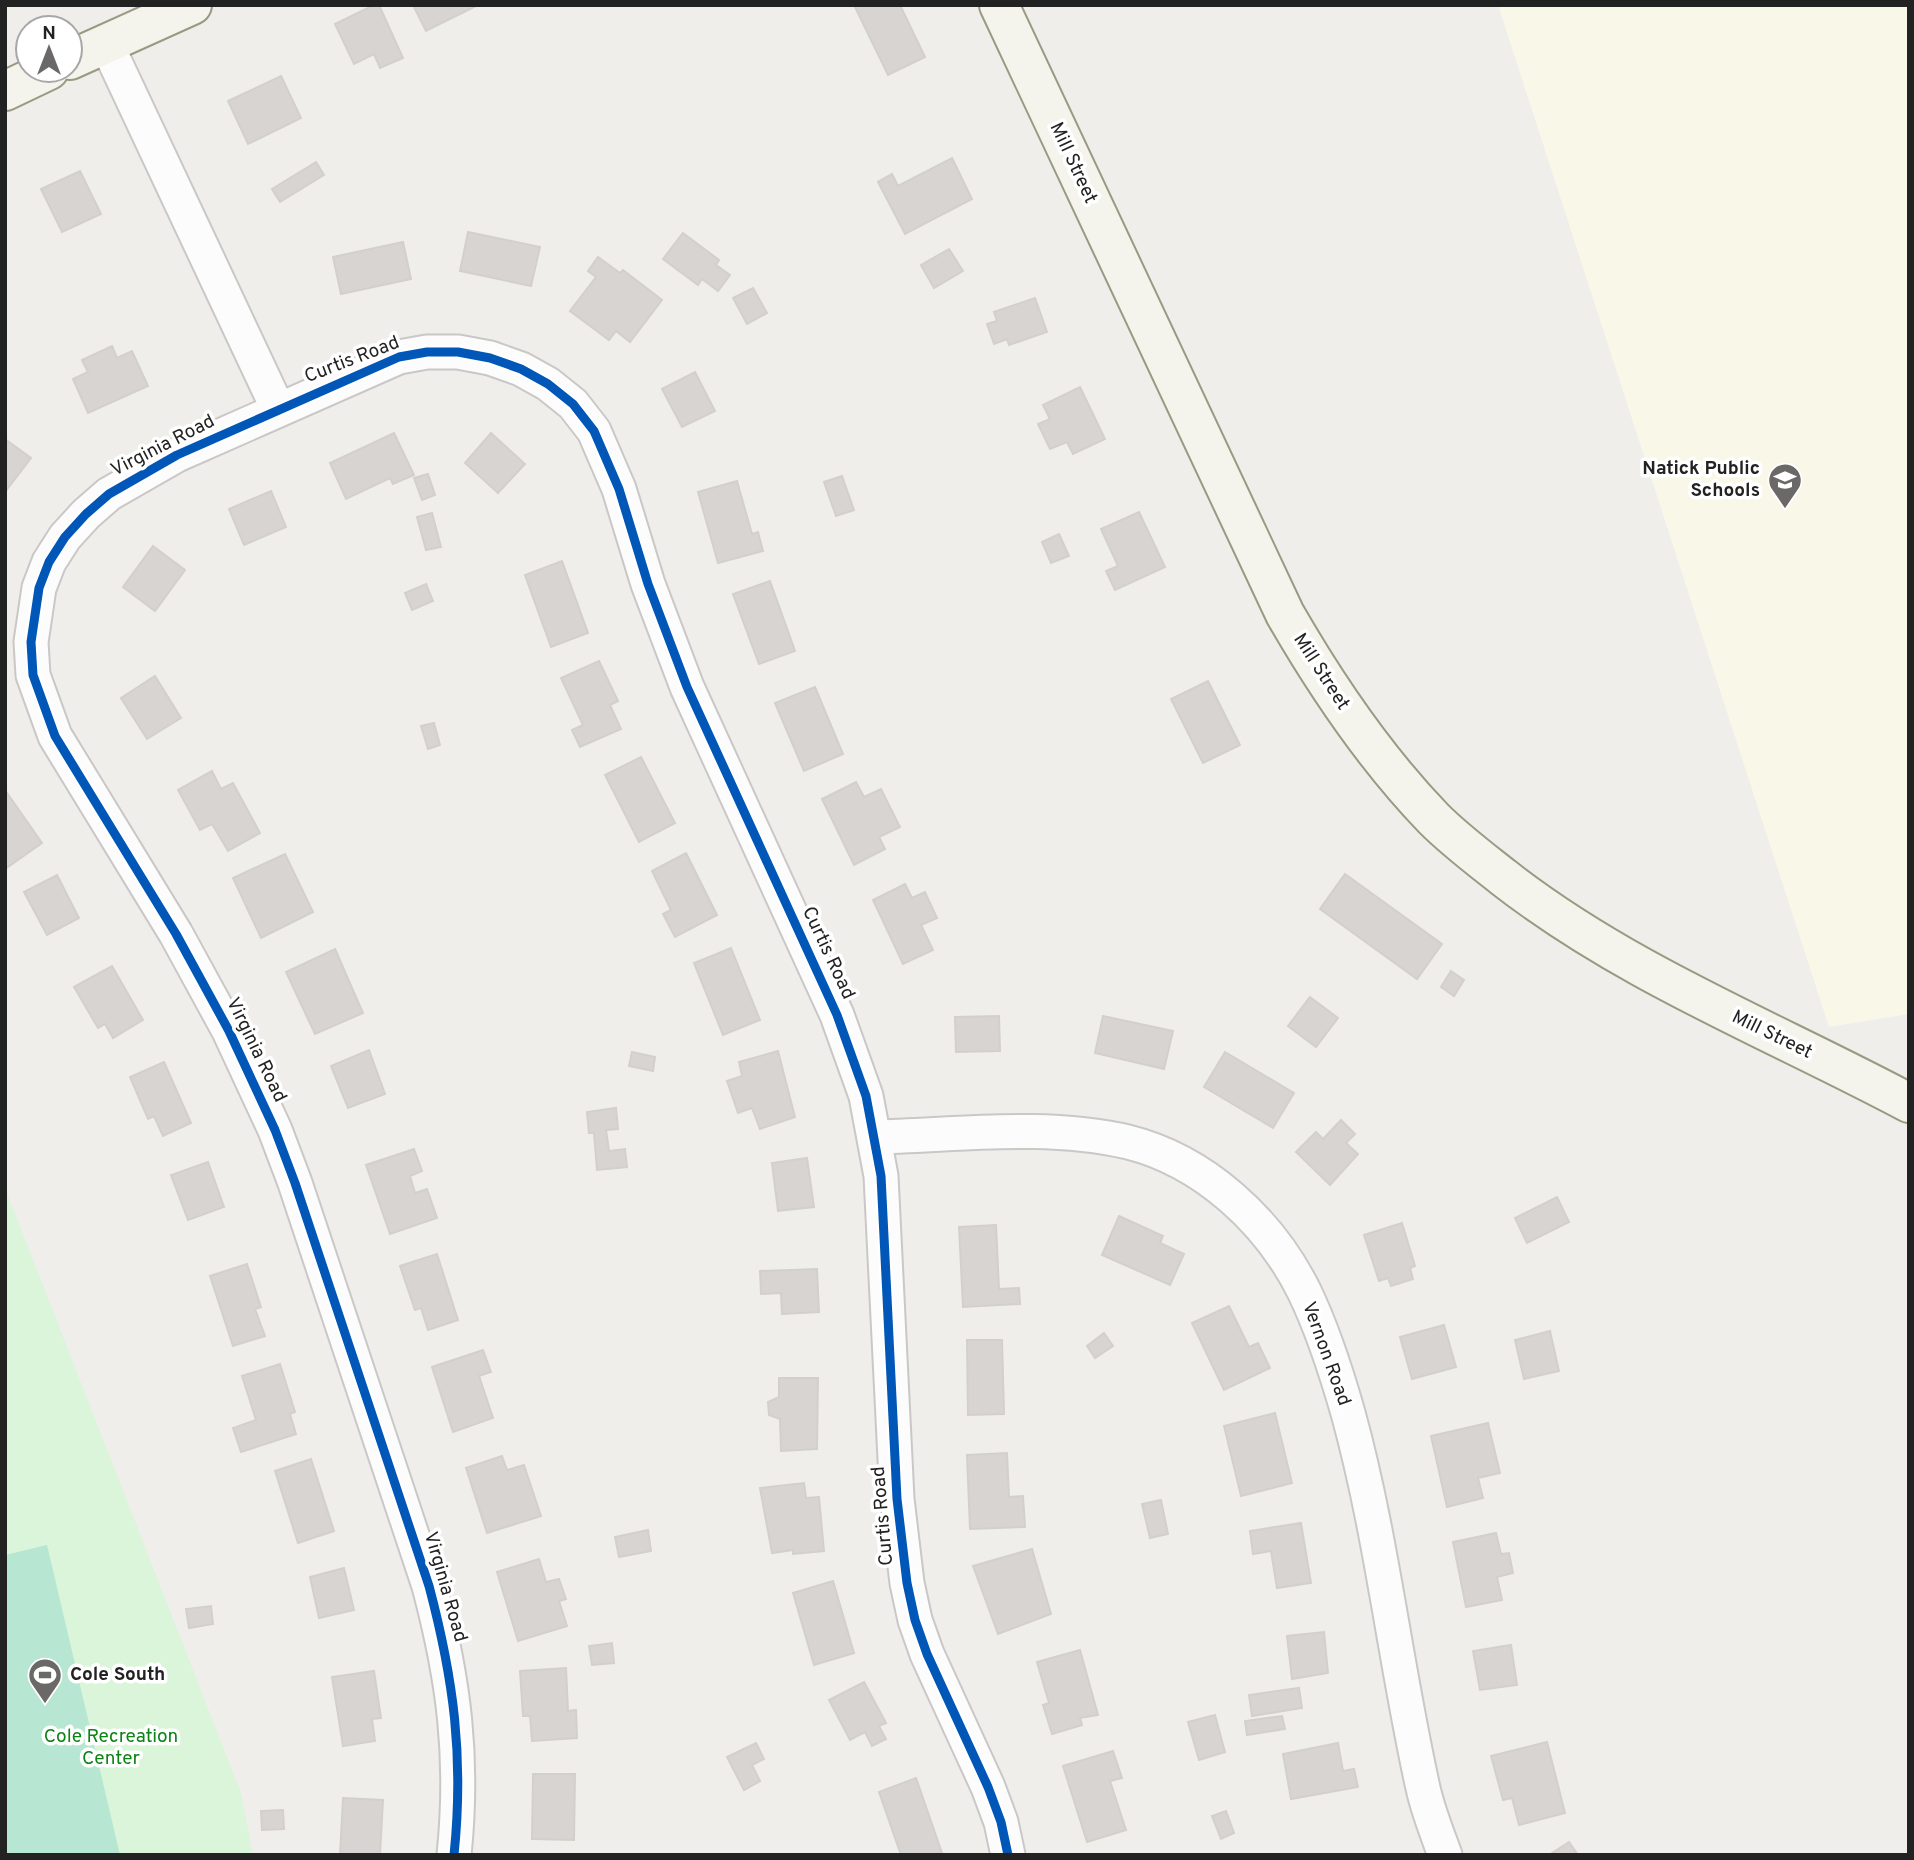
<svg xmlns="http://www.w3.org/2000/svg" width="1914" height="1860" font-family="Overpass,sans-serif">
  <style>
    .education { fill: #f8f7e8 }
    .park { fill: #daf5da }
    .pitch { fill: #b7e6d2 }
    .building { fill: #d7d4d2; stroke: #d3d0cc; stroke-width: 2 }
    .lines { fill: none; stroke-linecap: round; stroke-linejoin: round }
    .street-casing { stroke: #c9c8c7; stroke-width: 37 }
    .secondary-casing { stroke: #999a82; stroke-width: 42 }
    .street { stroke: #fdfcfc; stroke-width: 33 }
    .secondary { stroke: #f4f4ed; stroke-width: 38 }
    .cycleway-casing { stroke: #fff; stroke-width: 13 }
    .cycleway { stroke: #0057b8; stroke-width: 9 }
    .labels { text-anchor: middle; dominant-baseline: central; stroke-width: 7; stroke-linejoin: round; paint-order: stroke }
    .street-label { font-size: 19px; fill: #222; stroke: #fff }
    .poi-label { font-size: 19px; font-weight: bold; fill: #222; stroke: #fff; text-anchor: end }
    .park-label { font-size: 19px; fill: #0c8416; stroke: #fff }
  </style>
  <rect width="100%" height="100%" fill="#f0eeeb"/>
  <path class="education" d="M1498,5H1909V1014L1829,1027Z"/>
  <path class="park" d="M5,1188L241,1793L253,1855H5Z"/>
  <path class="pitch" d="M47,1545L120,1855H5V1555Z"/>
  <g class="building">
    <path d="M374,5H379L403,58L380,68L374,54L354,64L335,24Z"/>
    <path d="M413,5H478L426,31Z"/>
    <path d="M854,5H900L925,57L888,75Z"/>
    <path d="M281,76L301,118L248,144L228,101Z"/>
    <path d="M952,158L972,199L905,234L878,182L892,174L898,186Z"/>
    <path d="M316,162L324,175L280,202L272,189Z"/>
    <path d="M80,171L101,214L62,232L41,189Z"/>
    <path d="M468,232L540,247L531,286L460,271Z"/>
    <path d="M683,233L719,260L716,265L730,275L718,291L702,279L698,285L663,259Z"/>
    <path d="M403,242L411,279L341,294L333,257Z"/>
    <path d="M949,249L963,271L934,288L921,265Z"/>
    <path d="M598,257L620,273L623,270L662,300L630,342L616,331L609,340L570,311L596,277L588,271Z"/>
    <path d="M753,288L767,313L747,324L733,298Z"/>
    <path d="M1035,298L1047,332L1009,345L1007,339L994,344L987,324L997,321L994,312Z"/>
    <path d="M112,346L117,358L132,351L148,386L88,413L73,379L88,372L82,360Z"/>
    <path d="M695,372L715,411L682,427L662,389Z"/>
    <path d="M1080,387L1105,439L1073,454L1067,442L1050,449L1038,424L1050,419L1043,405Z"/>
    <path d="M394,433L414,475L393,484L390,478L346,499L330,463Z"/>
    <path d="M491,433L525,464L498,493L465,463Z"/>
    <path d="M5,439L31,458L5,492Z"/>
    <path d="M428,474L435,495L422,500L414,478Z"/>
    <path d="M842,476L854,510L836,516L824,482Z"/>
    <path d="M737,481L752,534L758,532L763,551L718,563L698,492Z"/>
    <path d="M271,491L286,527L244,545L229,509Z"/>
    <path d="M1139,512L1165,567L1115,590L1106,571L1118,566L1101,529Z"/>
    <path d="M432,513L441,547L426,550L417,517Z"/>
    <path d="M1059,534L1069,556L1051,563L1042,542Z"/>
    <path d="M153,546L185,570L155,611L123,587Z"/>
    <path d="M562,561L588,633L551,647L525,575Z"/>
    <path d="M770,581L795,651L759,664L733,594Z"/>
    <path d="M426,584L433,601L412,610L405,593Z"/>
    <path d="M599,661L618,701L610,705L621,729L580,747L572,730L583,725L561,678Z"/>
    <path d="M155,676L181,718L147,739L121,698Z"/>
    <path d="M1208,681L1240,745L1203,763L1171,699Z"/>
    <path d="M815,687L843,754L804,771L775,703Z"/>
    <path d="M434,723L440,745L428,749L421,726Z"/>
    <path d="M641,757L675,823L639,842L605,775Z"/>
    <path d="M212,771L221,789L233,783L260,833L228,851L212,824L200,830L178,790Z"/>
    <path d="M856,782L864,797L881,789L900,827L879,837L885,849L854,865L822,799Z"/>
    <path d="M5,790L42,843L5,869Z"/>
    <path d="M686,853L717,915L675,937L663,914L671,910L652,871Z"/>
    <path d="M285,854L313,912L261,938L233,878Z"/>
    <path d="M1345,874L1442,944L1417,979L1320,909Z"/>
    <path d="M57,875L79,918L47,935L24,892Z"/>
    <path d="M905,884L912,898L925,892L937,918L921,925L933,950L903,964L873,900Z"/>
    <path d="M731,948L760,1020L723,1035L694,963Z"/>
    <path d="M335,949L363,1013L315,1034L286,972Z"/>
    <path d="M112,966L143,1020L113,1038L105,1024L98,1028L74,987Z"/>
    <path d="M1451,971L1464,980L1454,996L1441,987Z"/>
    <path d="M1310,997L1338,1018L1316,1047L1288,1026Z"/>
    <path d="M999,1016L1000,1051L956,1052L955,1017Z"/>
    <path d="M1103,1016L1173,1031L1164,1069L1095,1053Z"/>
    <path d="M369,1050L385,1094L348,1108L331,1066Z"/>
    <path d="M778,1051L795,1117L760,1129L752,1108L738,1113L727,1081L742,1076L739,1062Z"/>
    <path d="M632,1052L655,1057L653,1071L629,1066Z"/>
    <path d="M1225,1052L1294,1093L1273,1128L1204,1087Z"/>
    <path d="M164,1062L191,1123L163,1136L154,1116L148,1119L130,1077Z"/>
    <path d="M616,1108L618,1129L606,1130L609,1151L625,1149L627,1167L597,1170L594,1133H589L587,1112Z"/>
    <path d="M1341,1120L1355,1134L1346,1143L1358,1154L1330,1185L1296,1152L1316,1132L1323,1139Z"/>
    <path d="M414,1149L422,1171L410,1176L415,1193L427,1189L437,1218L390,1234L366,1165Z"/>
    <path d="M807,1158L814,1207L778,1211L772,1163Z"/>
    <path d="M208,1162L224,1207L188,1220L171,1175Z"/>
    <path d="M1557,1197L1569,1222L1527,1243L1515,1218Z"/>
    <path d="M1119,1216L1163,1236L1160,1243L1184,1254L1170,1285L1102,1255Z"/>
    <path d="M1402,1223L1415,1266L1410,1268L1413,1279L1391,1286L1388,1278L1379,1281L1364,1235Z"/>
    <path d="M996,1225L999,1289L1019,1288L1020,1304L963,1307L959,1227Z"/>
    <path d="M437,1254L458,1320L428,1330L421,1308L415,1310L400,1266Z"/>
    <path d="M247,1264L261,1307L255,1309L265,1336L233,1346L210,1276Z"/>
    <path d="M817,1269L819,1312L782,1314L781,1293L761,1294L760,1271Z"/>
    <path d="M1229,1306L1249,1347L1258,1343L1270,1368L1224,1390L1192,1323Z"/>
    <path d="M1444,1325L1456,1367L1412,1379L1400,1337Z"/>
    <path d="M1550,1331L1559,1371L1524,1379L1515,1340Z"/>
    <path d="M1104,1333L1113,1346L1095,1358L1087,1346Z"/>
    <path d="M967,1340H1002L1004,1414L968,1415Z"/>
    <path d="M483,1350L491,1372L479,1376L493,1418L453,1432L432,1367Z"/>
    <path d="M280,1364L295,1412L290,1414L296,1434L241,1452L233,1428L256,1420L242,1376Z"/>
    <path d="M779,1378H818L817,1449L781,1451L780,1419L769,1415L768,1402L779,1397Z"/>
    <path d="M1275,1413L1292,1483L1241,1496L1224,1426Z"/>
    <path d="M1488,1423L1500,1473L1478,1478L1483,1498L1447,1507L1431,1436Z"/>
    <path d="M1007,1453L1009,1497L1023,1496L1025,1527L970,1529L967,1455Z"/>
    <path d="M502,1456L507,1470L524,1465L541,1516L487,1533L466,1468Z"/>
    <path d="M311,1459L334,1531L298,1543L275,1471Z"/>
    <path d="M804,1483L806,1498L819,1497L824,1551L793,1554V1550L772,1553L760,1488Z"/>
    <path d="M1161,1500L1168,1534L1150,1538L1142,1504Z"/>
    <path d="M1301,1523L1311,1583L1277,1588L1271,1551L1253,1554L1250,1531Z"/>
    <path d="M648,1530L651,1551L619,1557L615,1537Z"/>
    <path d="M1496,1533L1501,1554L1509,1553L1513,1573L1497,1577L1502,1600L1466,1607L1453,1542Z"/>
    <path d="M1032,1549L1051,1614L998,1634L973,1566Z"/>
    <path d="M539,1559L546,1582L559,1579L566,1599L559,1601L567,1626L518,1641L497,1572Z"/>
    <path d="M344,1568L354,1610L319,1618L310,1577Z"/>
    <path d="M833,1581L854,1653L814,1665L793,1593Z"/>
    <path d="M211,1606L213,1624L189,1628L186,1609Z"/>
    <path d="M1324,1632L1328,1673L1292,1679L1287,1636Z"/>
    <path d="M612,1643L614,1663L592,1665L589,1646Z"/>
    <path d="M1511,1645L1517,1685L1480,1690L1473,1651Z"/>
    <path d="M1080,1650L1098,1715L1080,1718L1082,1725L1052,1734L1043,1705L1049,1703L1037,1662Z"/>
    <path d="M566,1668L568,1711L576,1710L577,1738L532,1741L530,1716H523L520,1671Z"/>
    <path d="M374,1671L381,1718L372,1719L375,1741L343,1746L332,1677Z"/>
    <path d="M864,1682L886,1723L879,1726L886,1739L872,1746L865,1732L850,1740L829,1700Z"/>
    <path d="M1299,1688L1302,1708L1252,1716L1249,1695Z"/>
    <path d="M1215,1715L1225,1752L1199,1760L1188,1722Z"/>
    <path d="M1282,1716L1285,1729L1247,1735L1245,1721Z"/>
    <path d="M1547,1742L1565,1813L1519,1825L1512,1798L1503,1800L1491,1756Z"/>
    <path d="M756,1743L764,1759L752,1765L760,1781L744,1790L727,1757Z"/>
    <path d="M1338,1743L1343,1771L1354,1769L1358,1787L1291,1799L1283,1754Z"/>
    <path d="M1113,1751L1122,1778L1110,1781L1126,1830L1087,1842L1063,1766Z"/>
    <path d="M533,1774H575L574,1840L532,1839Z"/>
    <path d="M916,1778L942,1853L938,1855H901L879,1792Z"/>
    <path d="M343,1798L383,1800L380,1855H340Z"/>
    <path d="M283,1810L284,1829L262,1830L261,1811Z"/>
    <path d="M1226,1811L1234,1833L1221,1839L1212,1816Z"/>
    <path d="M1569,1842L1578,1855H1549Z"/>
  </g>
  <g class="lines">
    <g class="street-casing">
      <g id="street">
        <path d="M106,43L278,409"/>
        <path d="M875,1137C957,1135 1047,1123 1128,1142C1204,1161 1269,1221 1304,1291C1323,1330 1336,1371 1348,1413C1382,1536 1395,1663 1423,1788C1428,1811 1437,1833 1445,1855"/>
        <path d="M454,1855C464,1758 454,1680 429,1586L295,1183L275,1130L229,1031L176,934L55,736L33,675L31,642L39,588L49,562L65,537L86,514L109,494L177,455L399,357L427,352H458L490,358L521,369L548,384L573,404L594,431L619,489L648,584L687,687L837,1015L866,1096L881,1176L897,1499L907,1583L915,1620L927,1654L988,1787L1001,1822L1008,1855"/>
      </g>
    </g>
    <g class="secondary-casing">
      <g id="secondary">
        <path d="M999,5L1285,614C1327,687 1375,758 1434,819C1455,840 1479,858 1503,877C1626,973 1772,1030 1909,1103"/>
        <path d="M70,60L192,5"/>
        <path d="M5,91L49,70"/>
      </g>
    </g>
    <use href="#street" class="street"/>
    <use href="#secondary" class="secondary"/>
    <g class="cycleway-casing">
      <path id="cycleway" d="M454,1855C464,1758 454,1680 429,1586L295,1183L275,1130L229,1031L176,934L55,736L33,675L31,642L39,588L49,562L65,537L86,514L109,494L177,455L399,357L427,352H458L490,358L521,369L548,384L573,404L594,431L619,489L648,584L687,687L837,1015L866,1096L881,1176L897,1499L907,1583L915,1620L927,1654L988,1787L1001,1822L1008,1855"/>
    </g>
    <use href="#cycleway" class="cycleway"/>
  </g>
  <defs>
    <g id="school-pin" transform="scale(1.75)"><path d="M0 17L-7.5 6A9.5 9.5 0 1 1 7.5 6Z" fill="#6a6968" stroke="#fff"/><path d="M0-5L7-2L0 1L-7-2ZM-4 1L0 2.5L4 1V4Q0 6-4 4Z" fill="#fff"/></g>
    <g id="stadium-pin" transform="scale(1.75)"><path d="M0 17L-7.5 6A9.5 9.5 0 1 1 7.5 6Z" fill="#6a6968" stroke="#fff"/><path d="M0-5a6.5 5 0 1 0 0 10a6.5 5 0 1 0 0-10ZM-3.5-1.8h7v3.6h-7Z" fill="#fff"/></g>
  </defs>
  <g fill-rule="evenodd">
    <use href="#school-pin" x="1785" y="480"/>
    <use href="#stadium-pin" x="45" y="1675"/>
  </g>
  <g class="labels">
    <g class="street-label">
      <text transform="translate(1073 163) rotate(65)">Mill Street</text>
      <text transform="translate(352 360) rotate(-21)">Curtis Road</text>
      <text transform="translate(163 446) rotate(-27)">Virginia Road</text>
      <text transform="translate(1321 672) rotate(57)">Mill Street</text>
      <text transform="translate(828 953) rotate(65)">Curtis Road</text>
      <text transform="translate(1772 1035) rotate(26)">Mill Street</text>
      <text transform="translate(256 1050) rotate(64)">Virginia Road</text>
      <text transform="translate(1326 1354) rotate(70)">Vernon Road</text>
      <text transform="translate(883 1516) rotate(-95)">Curtis Road</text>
      <text transform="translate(445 1587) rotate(74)">Virginia Road</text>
    </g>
    <g class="poi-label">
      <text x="1760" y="469">Natick Public<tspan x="1760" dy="22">Schools</tspan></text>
      <text x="70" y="1675" text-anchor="start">Cole South</text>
    </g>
    <g class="park-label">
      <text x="111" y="1737">Cole Recreation<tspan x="111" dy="22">Center</tspan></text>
    </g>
  </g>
  <rect width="1914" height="1860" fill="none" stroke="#222222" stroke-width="14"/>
  <g transform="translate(49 49)"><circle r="33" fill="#ffffff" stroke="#a7a7a7" stroke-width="2"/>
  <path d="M0-5L12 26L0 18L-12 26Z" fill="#6a6968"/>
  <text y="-10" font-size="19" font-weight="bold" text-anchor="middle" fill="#222222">N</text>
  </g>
</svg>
